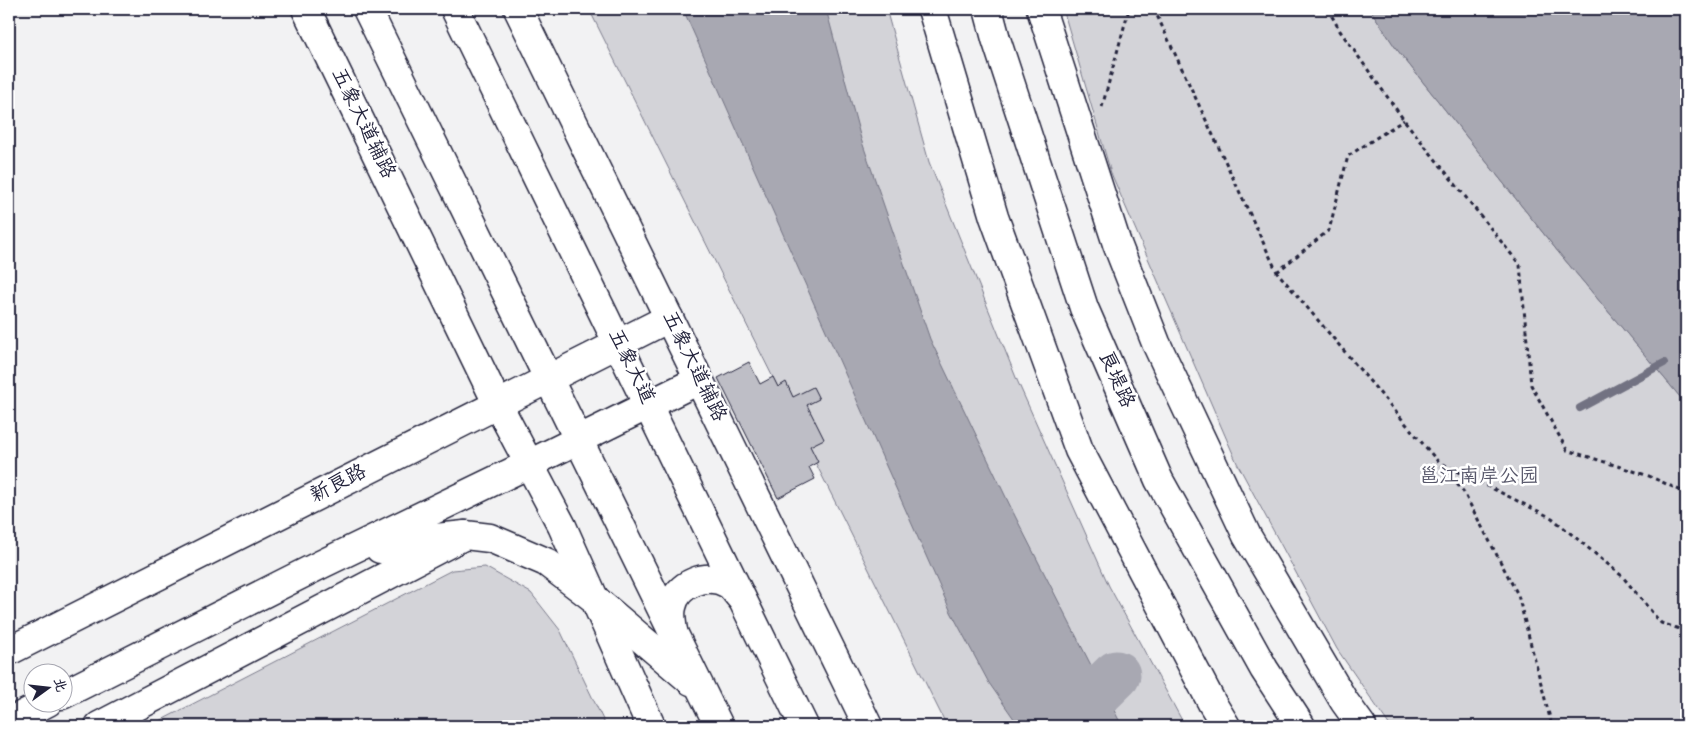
<svg xmlns="http://www.w3.org/2000/svg" width="1695" height="735" font-family="Dekko,'LXGW WenKai TC',sans-serif">
  <style>
    .green { fill: #d3d3d8; stroke: #7a7a8a }
    .water { fill: #a8a8b2; stroke: #727282 }
    .lines { fill: none; stroke-linecap: round; stroke-linejoin: round }
    .stream { stroke: #727282; stroke-width: 8 }
    .river { stroke: #a8a8b2; stroke-width: 49 }
    .building { fill: #bebec6; stroke: #22223b }
    .minor-casing { stroke: #22223b; stroke-width: 31 }
    .major-casing { stroke: #22223b; stroke-width: 31 }
    .path { stroke: #22223b; stroke-width: 3; stroke-dasharray: 4 4; stroke-linecap: butt }
    .minor { stroke: #fff; stroke-width: 28 }
    .major { stroke: #fff; stroke-width: 28 }
    .labels { text-anchor: middle; dominant-baseline: central; stroke-width: 5; stroke-linejoin: round; paint-order: stroke }
    .street-label { font-size: 20px; fill: #22223b; stroke: #fff }
    .park-label { font-size: 20px; fill: #57576a; stroke: #fff }
  </style>
  <rect width="100%" height="100%" fill="#f2f2f3"/>
  <filter id="ink" filterUnits="userSpaceOnUse"><feTurbulence type="fractalNoise" baseFrequency=".02" numOctaves="2"/><feDisplacementMap in="SourceGraphic" scale="10" xChannelSelector="R" yChannelSelector="G"/><feConvolveMatrix kernelMatrix="1 2 1 2 8 2 1 2 1" color-interpolation-filters="sRGB"/></filter>
  <g filter="url(#ink)">
    <g class="green">
      <path d="M589,9H886L929,162L1017,380L1109,586L1185,726H947Z"/>
      <path d="M1063,9H1370L1395,47L1559,253L1686,404V726H1390L1337,649L1237,463L1111,173Z"/>
      <path d="M485,567L531,593L560,630L606,726H150L452,570Z"/>
    </g>
    <g class="water">
      <path d="M683,9H826L861,139L930,339L1015,516L1122,726H1019L989,683L951,612Z"/>
      <path d="M1370,9H1686V404L1559,253L1395,47Z"/>
    </g>
    <g class="lines">
      <path class="stream" d="M1580,408L1664,363"/>
      <path class="river" d="M1070,726L1077,713L1116,675"/>
    </g>
    <path class="building" d="M749,362L760,384L773,377L778,387L786,382L793,397L813,387L819,399L807,405L824,439L810,446L818,462L809,467L815,479L778,498L718,378Z"/>
    <g class="lines">
      <g class="minor-casing">
        <g id="minor">
          <path d="M306,9L498,405L562,526L651,726"/>
          <path d="M518,9L868,726"/>
          <path d="M1041,9L1117,244L1156,343L1247,536L1344,701L1362,726"/>
          <path d="M99,726L465,535"/>
        </g>
      </g>
      <g class="major-casing">
        <g id="major">
          <path d="M367,9L719,726"/>
          <path d="M455,9L804,726"/>
          <path d="M932,9L994,217L1079,450L1212,703L1226,726"/>
          <path d="M988,9L996,39L1084,308L1159,480L1264,669L1301,726"/>
          <path d="M380,549L407,541L465,535L490,538L546,562L596,600L691,681"/>
          <path d="M673,631C672,624 670,614 672,607C676,584 708,571 728,584C733,587 737,594 741,598"/>
          <path d="M9,651L669,318"/>
          <path d="M62,695L322,564L529,464L699,380"/>
          <path d="M9,722L48,702"/>
        </g>
      </g>
      <g class="path">
        <path d="M1154,9L1277,272L1463,491L1518,595L1552,726"/>
        <path d="M1328,9L1340,31L1404,120L1520,265L1531,385L1567,450L1649,476L1686,493"/>
        <path d="M1102,107L1129,9"/>
        <path d="M1277,272L1329,230L1348,156L1404,120"/>
        <path d="M1443,464L1552,518L1622,576L1661,623L1686,631"/>
      </g>
      <use href="#minor" class="minor"/>
      <use href="#major" class="major"/>
    </g>
  </g>
  <g class="labels">
    <g class="street-label">
      <text transform="translate(362 124) rotate(64)">五象大道辅路</text>
      <text transform="translate(630 367) rotate(64)">五象大道</text>
      <text transform="translate(693 367) rotate(64)">五象大道辅路</text>
      <text transform="translate(1115 380) rotate(66)">良堤路</text>
      <text transform="translate(339 485) rotate(-27)">新良路</text>
    </g>
    <g class="park-label">
      <text x="1479" y="478">邕江南岸公园</text>
    </g>
  </g>
  <rect width="1695" height="735" fill="none" stroke="#fff" stroke-width="30"/>
  <rect x="15" y="15" width="1665" height="705" fill="none" stroke="#22223b" stroke-width="2" filter="url(#ink)"/>
  <g transform="translate(48 688) rotate(75)"><circle r="24" fill="#ffffff" stroke="#a7a7b1"/>
  <path d="M0-4L9 19L0 12L-9 19Z" fill="#22223b"/>
  <text y="-8" font-size="14" font-weight="bold" text-anchor="middle" fill="#22223b">北</text>
  </g>
</svg>
